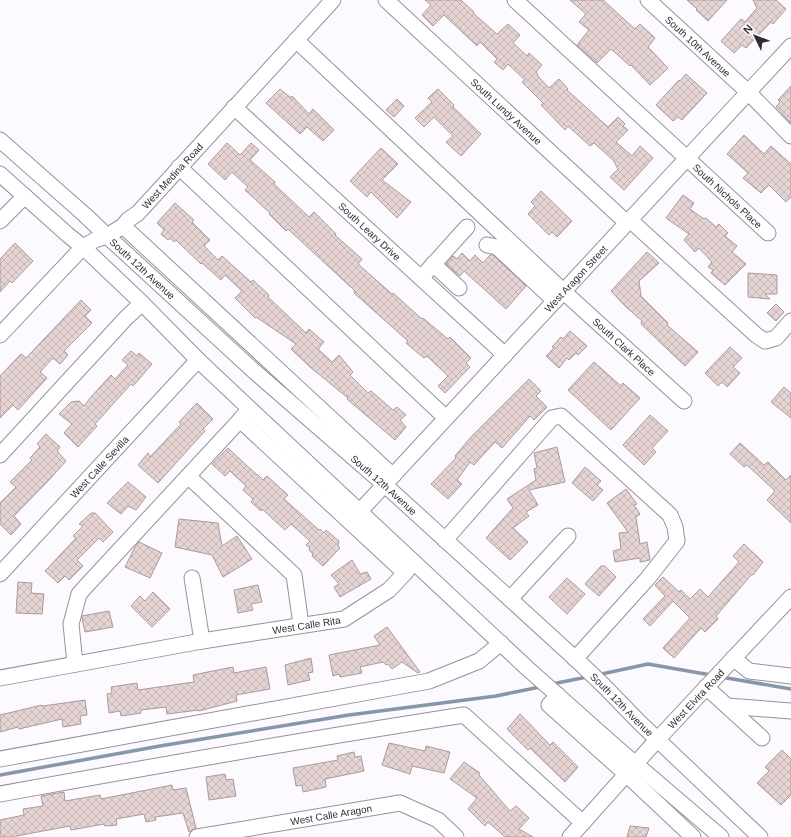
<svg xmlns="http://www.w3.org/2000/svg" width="791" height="837" font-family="Helvetica,sans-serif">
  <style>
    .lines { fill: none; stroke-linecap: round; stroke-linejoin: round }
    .stream { stroke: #8896ac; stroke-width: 3.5 }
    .building { fill: url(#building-cross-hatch); stroke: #ab9a9a }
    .minor-casing { stroke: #97919e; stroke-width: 17 }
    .minor { stroke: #fff; stroke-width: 15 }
    .labels { text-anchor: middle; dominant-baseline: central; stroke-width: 3; stroke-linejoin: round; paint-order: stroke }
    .street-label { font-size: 10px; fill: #2f2c31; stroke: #fcf9ff }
  </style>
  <defs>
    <pattern id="building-cross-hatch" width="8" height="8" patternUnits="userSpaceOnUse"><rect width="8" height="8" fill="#e5d4d3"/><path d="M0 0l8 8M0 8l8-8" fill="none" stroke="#c5b6b6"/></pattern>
  </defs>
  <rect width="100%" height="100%" fill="#fcf9ff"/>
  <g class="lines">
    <g class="stream">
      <path d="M597,675L648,664L711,675"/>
      <path d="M721,677L791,689"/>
      <path d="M552,684L587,677"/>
      <path d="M0,775L160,746L349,715L496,696L540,687"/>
    </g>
  </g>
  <g class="building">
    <path d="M425,0H461L474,12L473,13L497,34L508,24L520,35L513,43L527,56L529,53L542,65L536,72L538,74L537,75L549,88L559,79L568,89L567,90L608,127L618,117L625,124L623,126L628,130L616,142L632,156L640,146L653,158L624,190L610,177L618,169L613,160L594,143L590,146L568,126L565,130L541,105L543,103L522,82L525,80L508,64L503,70L494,62L497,59L480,42L477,46L444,15L433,26L422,15L431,5Z"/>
    <path d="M570,0H603L635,29L640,24L655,38L648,47L668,68L650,85L631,65L630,66L611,49L597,63L577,45L589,30L579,22L586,14Z"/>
    <path d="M687,0H727L708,21L696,10L697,9Z"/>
    <path d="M753,0H776L786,9L773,24L771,22L746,48L742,45L734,53L721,41L741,19L745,22L757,8Z"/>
    <path d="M686,74L707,93L682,120L678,117L673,121L656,105L679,80L680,81Z"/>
    <path d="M791,86V123L776,107L780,102L778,100Z"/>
    <path d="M280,89L291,98L292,96L309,114L313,109L334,130L323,141L307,127L300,134L266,103Z"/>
    <path d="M438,89L454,105L453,107L481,134L461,156L446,142L453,136L434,117L424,127L415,118L432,102L428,98Z"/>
    <path d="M397,99L404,106L394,117L386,110Z"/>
    <path d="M744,135L764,154L771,146L791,164V197L786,202L769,185L761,193L743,178L748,173L727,154Z"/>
    <path d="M227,143L240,155L251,143L259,150L250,160L275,182L274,184L309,217L314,212L336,234L335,235L362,259L358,264L392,294L393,293L422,319L423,318L448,339L450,337L471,358L466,363L470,367L445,393L438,386L448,376L427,356L424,358L406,343L408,341L354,293L355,291L288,229L286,231L269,214L270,213L245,190L248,187L232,172L225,180L208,164Z"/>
    <path d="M381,148L398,164L382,180L411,202L397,218L371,192L367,197L350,181Z"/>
    <path d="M541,191L572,221L557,237L552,232L549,235L528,214L535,206L531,202Z"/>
    <path d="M683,195L694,203L690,209L704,219L706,218L716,227L719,224L728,233L725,236L737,246L732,252L746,264L725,285L711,273L713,270L708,267L712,262L699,248L695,252L684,240L689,234L666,218Z"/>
    <path d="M175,203L194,220L192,222L210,240L204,246L218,260L222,256L251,282L253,280L269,295L268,297L306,333L309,329L324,342L318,349L332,362L339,355L353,372L350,375L368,393L371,391L393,410L397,407L406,415L400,420L406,427L395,440L347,399L348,398L310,367L291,349L296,344L256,317L255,318L235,298L242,291L225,275L221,280L202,263L201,264L176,240L174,242L170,238L168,240L161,234L164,230L157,223Z"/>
    <path d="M15,243L33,261L12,283L10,281L0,292V259Z"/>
    <path d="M647,252L659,263L639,281L641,296L668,323L667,325L698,352L685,366L667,349L641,324L642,321L625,306L611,291Z"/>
    <path d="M462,253L470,261L475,255L483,263L490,255H493L526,286L506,309L464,271L460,276L446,264L453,256L457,259Z"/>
    <path d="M748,273L777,275V294H765L770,299L748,297Z"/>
    <path d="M81,300L91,310L85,316L92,323L64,351L68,355L60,364L53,358L40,372L47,378L18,410L13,405L0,418V376L21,354L26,358Z"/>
    <path d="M776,304L784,312L776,321L767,313Z"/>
    <path d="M570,331L587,346L578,355L576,353L569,360L567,358L559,368L546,356L554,348L552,347L561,337L563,339Z"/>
    <path d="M730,347L742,358L733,367L740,373L727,387L722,382L718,386L705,373Z"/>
    <path d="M131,351L137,356L139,353L152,364L133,386L131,384L95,424L97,426L78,447L64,433L72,424L59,414L71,402L79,401L84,406L91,397L111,375L115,379L128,365L122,360Z"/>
    <path d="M594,362L621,386L623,383L640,398L611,430L568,390Z"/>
    <path d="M529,379L541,391L536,396L547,407L534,420L530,416L502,448L495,442L474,465L470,462L457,480L462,484L448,499L431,484L456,458L455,456L471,437Z"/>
    <path d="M784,387L791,393V418L771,402Z"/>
    <path d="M197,403L213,419L203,429L205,431L184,454L158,483L138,465L148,453L150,457L181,424L179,422Z"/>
    <path d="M650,415L668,431L652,448L656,452L644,465L623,445Z"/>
    <path d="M46,434L60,447L57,451L66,461L49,480L14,516L21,524L11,535L0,524V503L16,487L10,482L32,460L30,458L40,447L37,444Z"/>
    <path d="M740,443L764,465L768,462L786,480L791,475V523L767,500L775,491L747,465L744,467L730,454Z"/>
    <path d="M557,447L565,482L529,490L538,505L526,512L529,516L513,528L528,542L510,560L486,538L513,508L507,499L536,480L534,469L537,468L534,453Z"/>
    <path d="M228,448L257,475V474L263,480L267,476L288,495L284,499L319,530L320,529L324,533L326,530L339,541L338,546L340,548L323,566L312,556L313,554L309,550L310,548L306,545L310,541L291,524L285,530L262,509L261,511L251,502L253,499L243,490L246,486L230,471L225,476L212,464Z"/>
    <path d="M585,467L601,481L597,485L603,490L593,501L572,483Z"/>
    <path d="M128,482L146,497L136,510L128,506L121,514L107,503Z"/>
    <path d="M626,489L637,504L634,505L640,514L636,517L640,544L647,542L650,560L640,562V558L615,562L613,551L621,549L619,533L628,532L607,503Z"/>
    <path d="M91,513H95L113,532L103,542L99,538L77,560L83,566L69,580L65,576L58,583L45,571L76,538L73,536L83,526L79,524Z"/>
    <path d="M179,519L218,523L222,546L237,536L252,559L223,577L212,555L175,547Z"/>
    <path d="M139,542L162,553L150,578L125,567L135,547Z"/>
    <path d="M744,544L763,562L753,575L752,574L716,616L718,619L705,632L701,628L674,658L663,648L690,618L673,601L650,626L643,619L665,596L655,585L663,577L679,592L681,590L690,599L700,589L708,597L739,562L733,556Z"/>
    <path d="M352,560L360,574L367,572L371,579L340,597L334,587L339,584L331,575Z"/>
    <path d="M601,566H605L616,577L599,596L585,584Z"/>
    <path d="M567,578L585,594L567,614L549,597Z"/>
    <path d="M18,582L32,583L31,593L44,594L42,614L16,613Z"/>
    <path d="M258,585L262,602L251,604L253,610L238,613L234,590Z"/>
    <path d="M153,592L170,609L152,627L131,606L140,596L145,601Z"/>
    <path d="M109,611L113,627L85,632L82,618V616Z"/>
    <path d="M387,627L420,672L418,673L402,662L392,669L388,664L386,665L383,662L360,667L362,673L340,677L339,674L333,676L329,655L380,645L374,636Z"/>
    <path d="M311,658L313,672L308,673L310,680L288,685L285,665Z"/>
    <path d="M233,667L234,673L266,667L270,689L236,695L237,701L199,711V710L167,714L166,707L141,710V713L121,716L120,711L109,713L107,694L112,693L111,687L137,683L138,690L194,682L193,675Z"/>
    <path d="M85,700L87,715L80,716L81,724L63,727L62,719L19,729L18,727L0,732V715L42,705L43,706Z"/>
    <path d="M520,714L550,745L553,742L578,767L565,782L530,748L528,750L507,729Z"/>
    <path d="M389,743L425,751L426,746L450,752L444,773L412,766L410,774L382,765Z"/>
    <path d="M782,750L791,759V795L781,805L757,783L769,771L765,767Z"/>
    <path d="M354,752L355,757L361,756L364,771L325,779L326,787L303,792L302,785L296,786L293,768L338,760L337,756Z"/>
    <path d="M464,762L480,773L479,775L510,811L516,806L529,818L519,829L533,837H505L488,822L485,826L468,809L477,798L450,779Z"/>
    <path d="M225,774L226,780L233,779L236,796L209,800L206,777Z"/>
    <path d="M172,785L173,790L186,788L196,828L192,830L189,832L183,813L155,817L156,820L146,822L144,814L116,819L117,825L105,826L104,824L71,830L70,826L16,836V837H0V820L24,815L23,809L43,806L41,796L64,792L65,801L100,795L101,799Z"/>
    <path d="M630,826L649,828L646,837H627Z"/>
  </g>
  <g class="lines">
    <g class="minor-casing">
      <g id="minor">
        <path id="s1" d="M386,0L627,223"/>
        <path id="s2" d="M515,0L768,233"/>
        <path id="s3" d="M648,0L748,92L791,136"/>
        <path id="s4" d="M296,40L564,292L684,401"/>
        <path id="s5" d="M234,107L505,355"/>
        <path id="s6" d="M0,140L85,215L107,236L255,372L385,485L510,599L580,663L604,686L640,723L760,837"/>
        <path d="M179,167L446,418"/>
        <path d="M0,174L68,235L83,247L142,303L198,360L250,409L527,668L617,748L721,837"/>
        <path d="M630,220L756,335L765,341L776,338L791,321"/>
        <path d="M0,221L25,196"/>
        <path d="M123,226L393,476"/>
        <path d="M487,245L497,247L555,301"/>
        <path d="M433,264L459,288"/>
        <path d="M421,278L467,227"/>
        <path id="s7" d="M0,335L83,247L95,240L107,236L123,226L128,220L138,213L333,0"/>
        <path d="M246,413L240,420L405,573"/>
        <path d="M0,455L126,318L142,303"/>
        <path d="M188,476L294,575L301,625"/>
        <path id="s8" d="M360,511L791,46"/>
        <path d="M445,540L552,418L561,416L670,515L675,527L677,541L648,578L575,659"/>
        <path id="s9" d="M0,574L198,360"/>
        <path d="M192,578L202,641"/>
        <path d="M510,599L568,536"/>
        <path d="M733,658L749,671L791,676"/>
        <path d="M75,664L71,624L79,594L88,584L240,420"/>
        <path id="s10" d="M0,678L202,641L344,619L389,590L405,573L413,562"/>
        <path d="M706,687L762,738"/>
        <path d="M558,695L549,705L626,774L693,837"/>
        <path d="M727,706L791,711"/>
        <path d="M0,759L429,681L479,661L501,643"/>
        <path d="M0,794C154,766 309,739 464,715L583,823"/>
        <path id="s11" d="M197,837L400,803L438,820L456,837"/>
        <path id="s12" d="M570,837L656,741L791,597"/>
      </g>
    </g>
    <use href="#minor" class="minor"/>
  </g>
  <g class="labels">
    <g class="street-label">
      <text stroke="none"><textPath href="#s3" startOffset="68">South 10th Avenue</textPath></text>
      <text stroke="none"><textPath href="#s1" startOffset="164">South Lundy Avenue</textPath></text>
      <text stroke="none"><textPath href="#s7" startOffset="237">West Medina Road</textPath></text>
      <text stroke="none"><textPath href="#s2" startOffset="289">South Nichols Place</textPath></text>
      <text stroke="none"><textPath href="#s5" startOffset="184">South Leary Drive</textPath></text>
      <text stroke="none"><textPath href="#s6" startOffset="192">South 12th Avenue</textPath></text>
      <text stroke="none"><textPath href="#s8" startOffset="317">West Aragon Street</textPath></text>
      <text stroke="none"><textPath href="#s4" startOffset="449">South Clark Place</textPath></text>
      <text stroke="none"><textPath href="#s9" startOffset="146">West Calle Sevilla</textPath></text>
      <text stroke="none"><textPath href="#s6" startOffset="516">South 12th Avenue</textPath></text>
      <text stroke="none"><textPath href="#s10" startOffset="311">West Calle Rita</textPath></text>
      <text stroke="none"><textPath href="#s12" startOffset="187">West Elvira Road</textPath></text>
      <text stroke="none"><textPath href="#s6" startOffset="840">South 12th Avenue</textPath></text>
      <text stroke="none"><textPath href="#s11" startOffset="136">West Calle Aragon</textPath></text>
    </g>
  </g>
  <g transform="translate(755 36) rotate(313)" stroke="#fcf9ff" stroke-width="3" paint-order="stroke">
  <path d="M0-3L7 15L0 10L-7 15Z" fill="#2f2c31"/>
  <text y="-6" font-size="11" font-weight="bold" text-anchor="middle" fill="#2f2c31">N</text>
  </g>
</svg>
